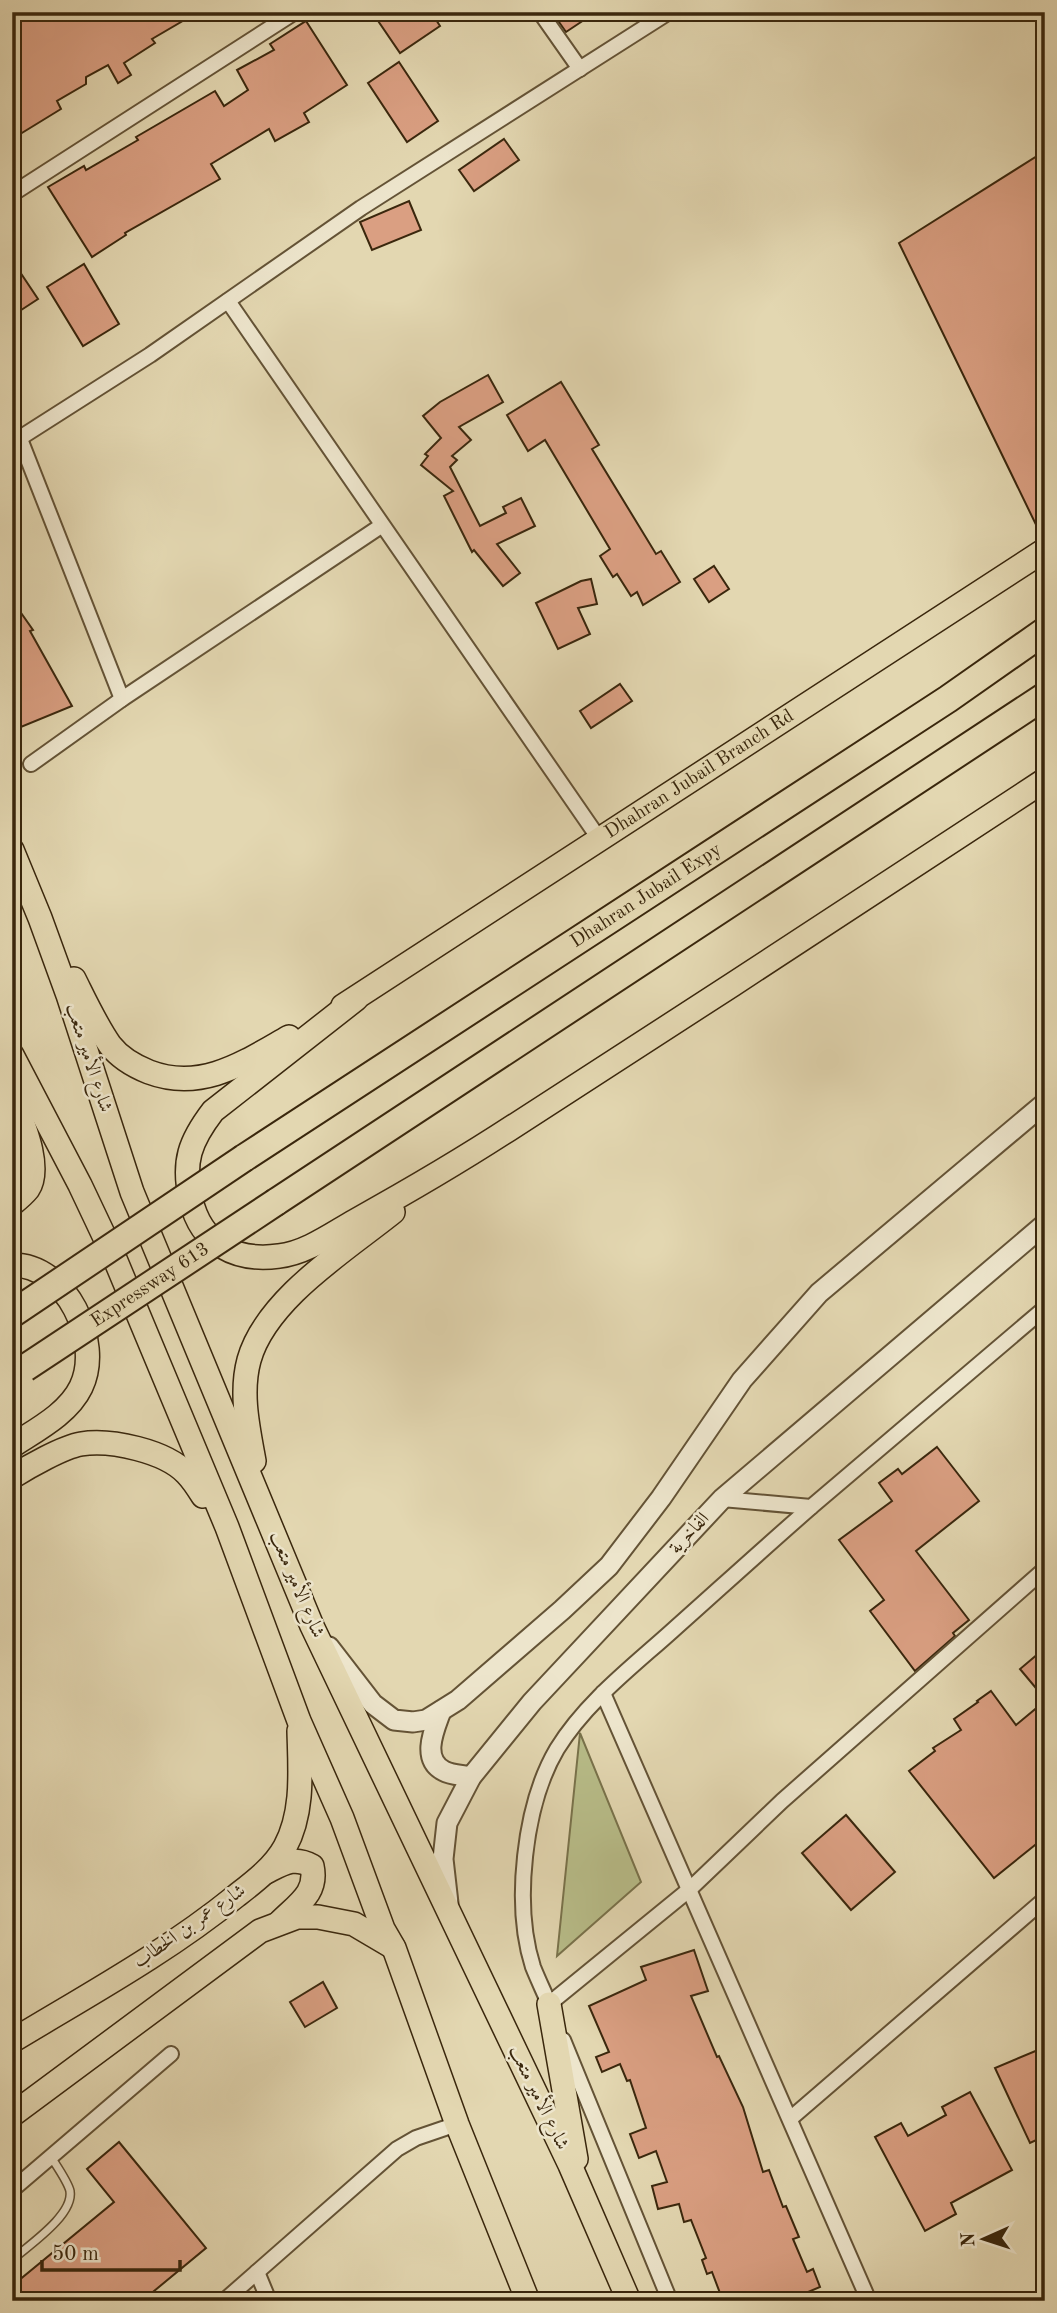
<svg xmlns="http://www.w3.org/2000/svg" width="1057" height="2313" font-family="'Old Standard TT',Amiri,serif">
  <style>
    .green { fill: #b8bd89; stroke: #79724b; stroke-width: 2 }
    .building { fill: #da9f82; stroke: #3a270d; stroke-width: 2 }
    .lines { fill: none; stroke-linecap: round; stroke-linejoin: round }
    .service-casing { stroke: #645336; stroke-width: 10 }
    .minor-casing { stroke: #645336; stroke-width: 18 }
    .tertiary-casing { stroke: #645336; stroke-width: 23 }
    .primary-casing { stroke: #3a270d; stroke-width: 26 }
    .motorway-casing { stroke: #3a270d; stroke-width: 30 }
    .service { stroke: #ede5cc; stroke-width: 7 }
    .minor { stroke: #ede5cc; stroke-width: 14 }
    .tertiary { stroke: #ede5cc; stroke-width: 19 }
    .primary { stroke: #e3d7b1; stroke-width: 23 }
    .motorway { stroke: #e3d7b1; stroke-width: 26 }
    .motorway-bridge-casing { stroke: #3a270d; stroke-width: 30; stroke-linecap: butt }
    .motorway-bridge { stroke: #e3d7b1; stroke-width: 26 }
    .labels { text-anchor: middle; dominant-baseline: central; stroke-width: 5; stroke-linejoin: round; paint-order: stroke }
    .street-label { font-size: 19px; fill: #3a270d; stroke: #ede5cc }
  </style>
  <rect width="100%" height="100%" fill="#e3d7b1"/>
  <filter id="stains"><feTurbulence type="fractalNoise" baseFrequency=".00286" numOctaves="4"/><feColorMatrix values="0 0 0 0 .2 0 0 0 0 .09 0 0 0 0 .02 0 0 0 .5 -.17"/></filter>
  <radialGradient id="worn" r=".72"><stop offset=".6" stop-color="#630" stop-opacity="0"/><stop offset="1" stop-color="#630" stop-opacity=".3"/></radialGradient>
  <path class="green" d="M580,1733L641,1882L557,1956Z"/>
  <g class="building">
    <path d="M12,12H198L152,39L155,43L124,63L131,75L118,83L108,65L86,77V84L57,101L61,109L12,139Z"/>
    <path d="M372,12H431L440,26L400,53Z"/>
    <path d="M552,12H596L566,32Z"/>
    <path d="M306,21L347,85L304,113L309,122L275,141L269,129L211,164L220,179L125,233L126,235L92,257L48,187L84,166L86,170L138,140L136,137L215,91L224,106L248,90L237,70L274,50L270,44Z"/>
    <path d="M399,62L438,121L407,142L368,83Z"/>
    <path d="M504,139L519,160L474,191L459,170Z"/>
    <path d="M1045,151V536L1042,537L899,243Z"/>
    <path d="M409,201L421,230L372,250L360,222Z"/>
    <path d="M12,260L38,299L12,316Z"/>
    <path d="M84,264L119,324L83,346L47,287Z"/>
    <path d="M488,375L503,402L459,427L471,440L452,456L457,460L450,467L480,526L506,513L503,507L521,498L535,526L497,544L520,573L503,586L474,550L472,552L444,496L453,491L421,465L428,456L425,454L441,438L423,416L440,402Z"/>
    <path d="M561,382L599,445L592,449L656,554L661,551L680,582L643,605L637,592L631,596L617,574L613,577L600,556L610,549L545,440L528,451L507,415Z"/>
    <path d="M714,566L729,589L709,602L694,579Z"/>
    <path d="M591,579L597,604L578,608L590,634L558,649L536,603L581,581Z"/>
    <path d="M12,600L33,630L30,631L72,706L16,729L12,721Z"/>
    <path d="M620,684L632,701L591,728L580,711Z"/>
    <path d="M937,1447L979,1501L916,1551L969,1620L953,1633L955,1636L915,1671L870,1611L884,1600L839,1540L892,1501L879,1483L898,1469L902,1474Z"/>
    <path d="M1045,1648V1699L1020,1669Z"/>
    <path d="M991,1691L1016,1725L1045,1701V1837L994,1878L909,1771L935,1751L933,1748L961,1730L954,1719L978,1702L977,1701Z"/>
    <path d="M846,1815L895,1872L851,1910L802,1853Z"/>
    <path d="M694,1950L708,1991L691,1996L717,2057L719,2056L743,2107L763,2172L769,2170L783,2207L786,2206L799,2237L793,2239L807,2272L813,2269L820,2287L787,2301H723L712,2272L707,2274L702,2260L706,2258L691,2220L684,2222L679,2204L658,2209L652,2186L667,2182L656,2151L639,2158L630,2134L646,2128L630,2080L627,2081L620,2064L602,2072L596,2057L609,2052L589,2006L646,1980L641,1967Z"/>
    <path d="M323,1982L337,2008L305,2027L290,2002Z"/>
    <path d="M1045,2047V2136L1030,2143L995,2068Z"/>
    <path d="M970,2092L1012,2170L951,2203L956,2214L925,2231L875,2137L901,2123L908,2136L946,2115L942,2107Z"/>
    <path d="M119,2142L206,2248L142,2301H12V2286L114,2202L87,2169Z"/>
  </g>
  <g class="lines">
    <g class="service-casing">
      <path id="service" d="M12,2260C29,2245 74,2215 70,2191C68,2182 56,2165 51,2157"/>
    </g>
    <g class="minor-casing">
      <g id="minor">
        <path d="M540,12L580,69"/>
        <path d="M12,194L295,12"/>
        <path d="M228,301L600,840"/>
        <path d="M20,439L122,699"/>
        <path d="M12,443L150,355L361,208L669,12"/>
        <path d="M31,764L122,699L381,526"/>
        <path d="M722,1499L811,1507L1045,1308"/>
        <path d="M603,1693L869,2301"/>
        <path d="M549,2004L690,1889L782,1801L1045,1569"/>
        <path d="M552,2011C546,1996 539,1982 533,1967C513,1905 524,1805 557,1749C586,1702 632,1667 672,1631C718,1590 764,1548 811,1507"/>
        <path d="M563,2040L670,2301"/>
        <path d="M790,2119L1045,1899"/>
        <path d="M12,2190L171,2054"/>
        <path d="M257,2272L269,2301"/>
        <path d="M224,2301L397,2149L416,2138L457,2124"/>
      </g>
    </g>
    <g class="tertiary-casing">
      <g id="tertiary">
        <path d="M329,1647L373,1704L394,1720L413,1722L426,1720L458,1700L562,1610L609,1566L661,1498L742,1380L819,1293L1045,1103"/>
        <path d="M441,1711C435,1728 420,1759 444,1771C451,1775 463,1775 471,1777"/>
        <path d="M448,1903L443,1859L447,1823L471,1777L532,1702L722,1499L1045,1224"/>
      </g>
    </g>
    <g class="primary-casing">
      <g id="primary">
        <path d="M12,850L40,918L68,995L132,1192L312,1626L570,2165L629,2301"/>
        <path d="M74,979C85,1001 96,1025 110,1045C120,1058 134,1066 149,1072C202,1092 245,1062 289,1037"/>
        <path d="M356,999L213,1111C190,1141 182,1162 191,1200C201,1244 236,1262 279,1256C306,1253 332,1234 355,1221C409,1191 462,1160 514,1126C692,1012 868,896 1045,780"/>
        <path id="s1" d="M343,1006L1045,550"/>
        <path d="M12,1055L80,1185L115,1259L227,1527L299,1721L342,1818L383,1929L394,1948L457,2124L528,2301"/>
        <path d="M12,1094C20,1117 43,1166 28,1189C24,1194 17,1200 12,1204"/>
        <path d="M12,1265C66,1264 103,1342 81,1387C68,1414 36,1430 12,1446"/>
        <path d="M254,1461C248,1428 240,1393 249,1360C266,1299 346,1250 393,1212"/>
        <path d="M12,1477C28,1467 63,1447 81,1444C110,1439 166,1451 187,1474C193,1480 198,1488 203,1496"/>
        <path d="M266,1872C284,1863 294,1856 312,1866C318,1893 298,1904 280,1922"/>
        <path d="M549,2004L576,2159"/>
        <path d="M12,2041C88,1995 167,1952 236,1896C254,1882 274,1867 285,1847C304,1812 300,1770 299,1731"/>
        <path d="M12,2115L260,1931L297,1917H318L354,1924L393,1947"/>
      </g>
    </g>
    <g class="motorway-casing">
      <g id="motorway">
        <path id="s2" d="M244,1158L948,699L1045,631"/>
        <path d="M276,1202L1045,696"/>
      </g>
    </g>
    <use href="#service" class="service"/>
    <use href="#minor" class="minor"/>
    <use href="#tertiary" class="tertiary"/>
    <use href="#primary" class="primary"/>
    <use href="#motorway" class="motorway"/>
    <g class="motorway-bridge-casing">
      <g id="motorway-bridge">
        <path d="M12,1314L244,1158"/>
        <path id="s3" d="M25,1368L276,1202"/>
      </g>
    </g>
    <use href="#motorway-bridge" class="motorway-bridge"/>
  </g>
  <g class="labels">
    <g class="street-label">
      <text stroke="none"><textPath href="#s1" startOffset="425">Dhahran Jubail Branch Rd</textPath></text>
      <text stroke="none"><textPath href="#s2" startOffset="480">Dhahran Jubail Expy</textPath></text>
      <text transform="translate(88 1058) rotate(72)">شارع الأمير متعب</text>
      <text stroke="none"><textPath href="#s3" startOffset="150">Expressway 613</textPath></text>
      <text transform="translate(690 1534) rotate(-47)">الفاخرية</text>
      <text transform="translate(296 1585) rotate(67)">شارع الأمير متعب</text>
      <text transform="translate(190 1927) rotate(-35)">شارع عمر بن الخطاب</text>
      <text transform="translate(538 2098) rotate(64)">شارع الأمير متعب</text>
    </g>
  </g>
  <rect width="1057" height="2313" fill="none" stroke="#e3d7b1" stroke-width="42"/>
  <rect x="14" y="14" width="1029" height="2285" fill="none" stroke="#3a270d" stroke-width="3.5"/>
  <rect x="21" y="21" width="1015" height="2271" fill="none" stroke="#3a270d" stroke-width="2"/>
  <g transform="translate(984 2239) rotate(267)" stroke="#ede5cc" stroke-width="5" paint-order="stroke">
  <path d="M0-5L12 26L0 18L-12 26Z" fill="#3a270d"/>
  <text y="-10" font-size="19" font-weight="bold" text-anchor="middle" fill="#3a270d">N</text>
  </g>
  <path d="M42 2260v10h138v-10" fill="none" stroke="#3a270d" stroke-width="3.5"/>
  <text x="52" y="2260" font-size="21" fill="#3a270d" stroke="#ede5cc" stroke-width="5" paint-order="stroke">50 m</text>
  <rect width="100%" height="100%" filter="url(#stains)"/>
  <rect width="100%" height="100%" fill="url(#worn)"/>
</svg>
